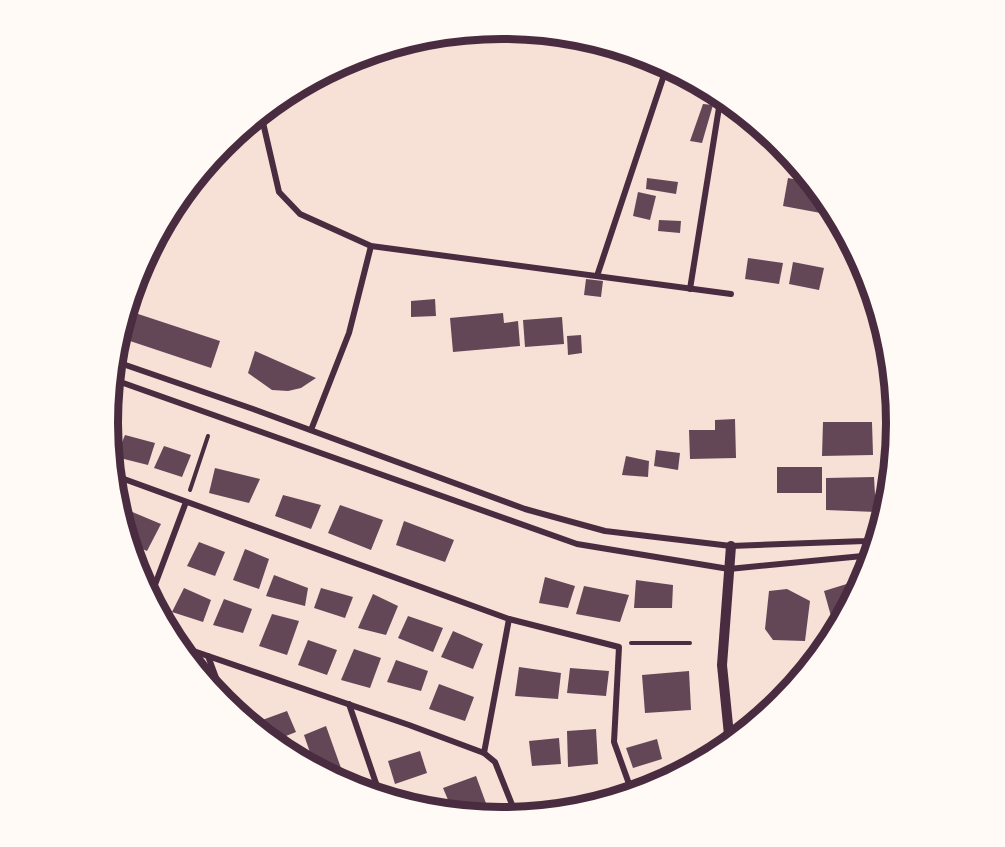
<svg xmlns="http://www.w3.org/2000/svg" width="1005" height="847" font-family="Inter,sans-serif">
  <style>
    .building { fill: #644757 }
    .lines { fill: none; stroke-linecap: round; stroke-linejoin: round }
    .path { stroke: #4a2c40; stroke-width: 4 }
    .minor { stroke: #4a2c40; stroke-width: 6 }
    .tertiary { stroke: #4a2c40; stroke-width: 10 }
    .rim { fill: none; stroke: #4a2c40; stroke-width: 8 }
  </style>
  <rect width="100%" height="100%" fill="#f7e1d7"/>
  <g class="building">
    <path d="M684,75L706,86V88H682Z"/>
    <path d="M703,104L713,105L702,143L690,141Z"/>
    <path d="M647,178L678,182L676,194L646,189Z"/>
    <path d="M788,178L813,183L828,201L826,214L783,206Z"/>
    <path d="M638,192L656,196L650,220L633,216Z"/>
    <path d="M659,220L681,221L680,233L658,231Z"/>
    <path d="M748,258L783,263L779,284L745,279Z"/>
    <path d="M793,262L824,268L819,290L789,284Z"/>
    <path d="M586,279L603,281L601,297L584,295Z"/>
    <path d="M435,299L436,316L411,317V301Z"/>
    <path d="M126,310L220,341L211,368L118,337Z"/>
    <path d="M503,313L504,323L518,321L520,346L453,352L450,318Z"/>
    <path d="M562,317L564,344L525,347L523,320Z"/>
    <path d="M581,335L582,353L568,355L567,336Z"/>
    <path d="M255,351L316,378L301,388L288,391L272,390L248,373Z"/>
    <path d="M893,379L895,400H891L890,380Z"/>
    <path d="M735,419L736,458L690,459L689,430H715V420Z"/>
    <path d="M108,421L119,424L110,448L108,423Z"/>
    <path d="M823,422H872L873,455L822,456Z"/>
    <path d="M125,435L155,443L148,465L116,457Z"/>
    <path d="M164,446L191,455L182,477L154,468Z"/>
    <path d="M656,450L680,453L678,470L654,466Z"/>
    <path d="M626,456L649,461L648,477L622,475Z"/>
    <rect x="777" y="467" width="45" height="26"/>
    <path d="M215,468L260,479L249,503L209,493Z"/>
    <path d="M874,477L876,512L826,510V478Z"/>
    <path d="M283,495L321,505L311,529L275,516Z"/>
    <path d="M340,505L383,520L371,550L328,533Z"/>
    <path d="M130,511L161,524L147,551L128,543L123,526Z"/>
    <path d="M404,521L454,540L445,562L396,545Z"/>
    <path d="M199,542L225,552L215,576L187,566Z"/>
    <path d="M245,549L269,559L259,589L233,580Z"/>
    <path d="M274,575L308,588L305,606L266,596Z"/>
    <path d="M545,577L575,586L568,608L539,603Z"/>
    <path d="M866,578L836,634L824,591Z"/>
    <path d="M636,580L673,585L672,608H634Z"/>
    <path d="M584,586L629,595L620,622L576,614Z"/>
    <path d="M184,588L211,600L203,622L172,612Z"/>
    <path d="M321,588L353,597L345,618L314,608Z"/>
    <path d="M787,589L810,601L805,641L773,640L765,629L769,591Z"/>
    <path d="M373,594L398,606L386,635L358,628Z"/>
    <path d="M224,599L252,609L243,633L213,625Z"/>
    <path d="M272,614L299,621L287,655L259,646Z"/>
    <path d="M408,616L443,628L433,652L398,638Z"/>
    <path d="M453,631L483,644L473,669L441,657Z"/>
    <path d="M308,640L337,650L327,675L298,665Z"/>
    <path d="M354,649L381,658L370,688L341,680Z"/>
    <path d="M396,660L428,671L421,691L387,682Z"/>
    <path d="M519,667L561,673L558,699L515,696Z"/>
    <path d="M570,668L609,671L606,696L567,693Z"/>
    <path d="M689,671L691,710L645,713L642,675Z"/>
    <path d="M439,684L474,697L465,721L429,709Z"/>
    <path d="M287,711L296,732L271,742L252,727L251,724Z"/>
    <path d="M326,726L341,768L326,775L316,770L304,735Z"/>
    <path d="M596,729L598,764L568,767L567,731Z"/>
    <path d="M559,738L561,764L532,766L529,741Z"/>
    <path d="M657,739L662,759L633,768L626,748Z"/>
    <path d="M420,751L427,773L395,784L388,761Z"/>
    <path d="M682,764L684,772L654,788L649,775Z"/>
    <path d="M476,776L487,806L466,815L454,814L443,788Z"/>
    <path d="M618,791L620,799L587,808L585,800Z"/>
    <path d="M438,799L442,813L413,807Z"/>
    <path d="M577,807L578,811L559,813L558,812Z"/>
  </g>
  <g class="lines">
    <g class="path">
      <path d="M190,490L208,436"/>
      <path d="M631,643H690"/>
    </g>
    <g class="minor">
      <path d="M261,114L279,192L300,214L371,246L731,294"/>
      <path d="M597,276L667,66"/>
      <path d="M690,289L721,95"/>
      <path d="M114,361L253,409L525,509L605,531L731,546L865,541L879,538"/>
      <path d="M112,379L577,544L729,569L873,555"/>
      <path d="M311,430L349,333L371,246"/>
      <path d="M113,475L509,619L619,647L614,742L633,795"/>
      <path d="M150,598L186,502"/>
      <path d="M176,645L409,725L484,753L495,762L517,817"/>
      <path d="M208,656L226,705"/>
      <path d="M349,704L381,798"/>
      <path d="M484,753L509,619"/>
    </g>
    <path class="tertiary" d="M730,745L722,665L731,546"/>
  </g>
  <path d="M0 0H1005V847H0ZM118 423a384 384 0 1 1 768 0a384 384 0 1 1-768 0Z" fill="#fffaf5" fill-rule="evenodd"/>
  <path class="rim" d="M118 423a384 384 0 1 1 768 0a384 384 0 1 1-768 0Z"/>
</svg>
